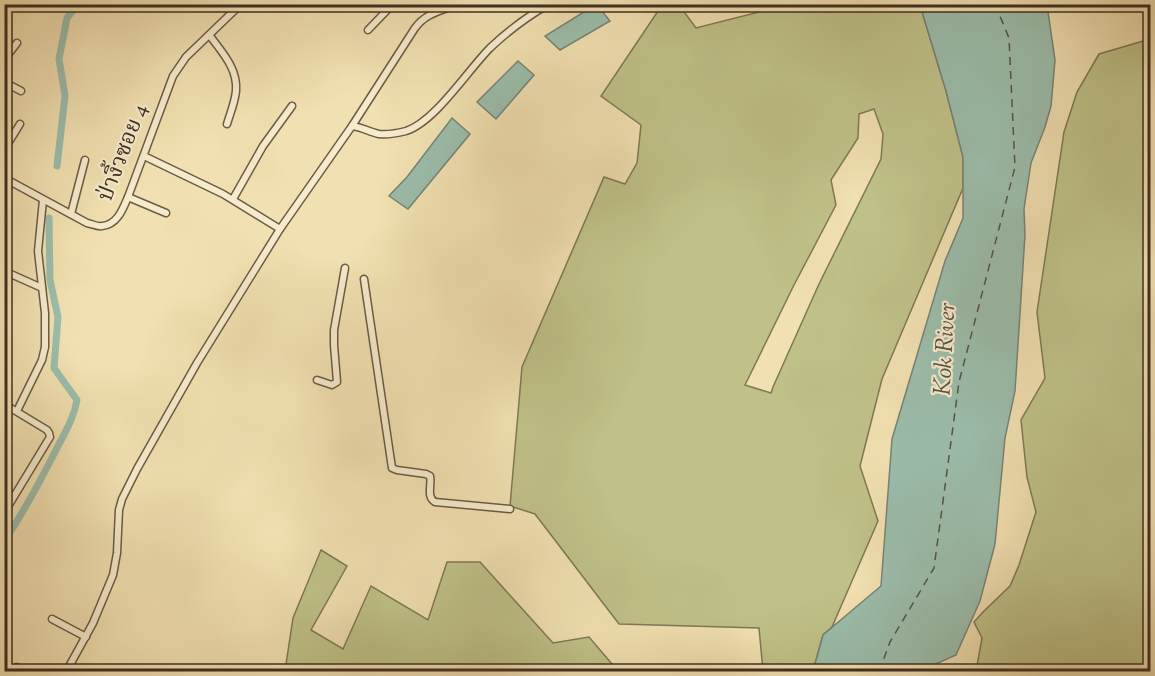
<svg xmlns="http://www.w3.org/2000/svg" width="1155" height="676" font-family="'Sorts Mill Goudy','Noto Serif Thai',serif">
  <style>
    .green { fill: #bfc188; stroke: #7f7856; stroke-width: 1.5; fill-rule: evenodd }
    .water { fill: #9bbdab; stroke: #768475; stroke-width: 1.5 }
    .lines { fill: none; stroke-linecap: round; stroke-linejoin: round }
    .canal { stroke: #9bbdab; stroke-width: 7 }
    .ferry { stroke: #565245; stroke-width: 1.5; stroke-dasharray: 8 6; stroke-linecap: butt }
    .street-casing { stroke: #6c5b46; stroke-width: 9 }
    .street { stroke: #f6ebcc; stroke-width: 6 }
    .labels { text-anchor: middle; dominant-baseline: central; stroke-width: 4.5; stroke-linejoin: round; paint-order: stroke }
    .street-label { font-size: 22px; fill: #3f2f23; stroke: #f6ebcc }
    .water-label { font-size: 24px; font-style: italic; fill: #565245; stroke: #f6ebcc }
  </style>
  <rect width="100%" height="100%" fill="#f1e0b1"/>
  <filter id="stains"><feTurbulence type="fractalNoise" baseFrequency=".00333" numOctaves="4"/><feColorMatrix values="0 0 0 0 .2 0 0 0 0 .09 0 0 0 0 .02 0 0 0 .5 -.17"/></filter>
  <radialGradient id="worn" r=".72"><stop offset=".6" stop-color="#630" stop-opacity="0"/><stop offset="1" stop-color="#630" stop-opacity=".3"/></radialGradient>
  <g class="green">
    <path d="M662,5H679L696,28L787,5H819L829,12L864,5H920L946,91L963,157V188L882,379L860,466L878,521L832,627L823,635L813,671H763L759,628L619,624L535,514L510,506L522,367L604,177L625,184L637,163L641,125L601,96ZM874,109L883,134L881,159L819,284L773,387L771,393L745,385L794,285L836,205L831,180L858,138L859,114Z"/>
    <path d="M1150,39V671H976L982,638L974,622L983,612L1010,586L1019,565L1036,512L1027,477L1021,420L1045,378L1037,312L1064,132L1077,92L1099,54Z"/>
    <path d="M321,550L347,566L311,630L343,649L371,586L428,620L447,562H480L553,643L589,637L618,671H285L293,618Z"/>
  </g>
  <g class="water">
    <path d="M595,5H597L610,21L560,50L545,36Z"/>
    <path d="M920,5H1047L1055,60L1051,106L1045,127L1031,163L1024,209L1025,235L1015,391L1005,438L995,544L980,601L956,655L920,671H813L823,635L881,586L892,439L945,261L963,218V157L946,91Z"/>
    <path d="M518,61L534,75L496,119L477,102Z"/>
    <path d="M452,118L470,134L408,209L389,196L407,177Z"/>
  </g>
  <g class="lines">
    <g class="canal">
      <path d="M57,166L65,96L59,59L67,18L78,4"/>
      <path d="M4,542C24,511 41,480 57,448C65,432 74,418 77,400L54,368L58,317L50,280L49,218"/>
    </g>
    <path class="ferry" d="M879,672L890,642L934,568L959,382L1015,167L1009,38L995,4"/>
    <g class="street-casing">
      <g id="street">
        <path d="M368,30L393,4"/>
        <path d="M210,36C222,52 238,69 236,91C235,102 230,114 227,124"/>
        <path d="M4,60L17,43"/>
        <path d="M4,82L21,91"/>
        <path d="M352,126C362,127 369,132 379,134C387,135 398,133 406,131C435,122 468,70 490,48C508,31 528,16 549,4"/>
        <path d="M4,150L20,124"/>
        <path d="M144,156L223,194L280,229"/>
        <path d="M4,178L87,223C92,224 98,227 102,226C117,225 123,209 128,197L173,76L186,57L241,4"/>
        <path d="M128,197L166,213"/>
        <path d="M233,199L263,146L292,106"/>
        <path d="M71,214L85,160"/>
        <path d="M4,271L42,288"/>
        <path d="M364,279L392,468L397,470L426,474L430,476C432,485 426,497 435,502L510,509"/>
        <path d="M317,380L332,385L337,382L334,345V330L345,268"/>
        <path d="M4,404L47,430L49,433L50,437L4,513"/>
        <path d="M17,411L42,360L45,347V313L38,251L43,200"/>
        <path d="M52,619L86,637"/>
        <path d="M17,667L27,672"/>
        <path d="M66,672L93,623L113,575L117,553L119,510L122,499L137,469L197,363L280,229L352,126L415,28C426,13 441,11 458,4"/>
      </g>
    </g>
    <use href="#street" class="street"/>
  </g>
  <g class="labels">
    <g class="street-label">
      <text transform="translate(124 153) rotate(-69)">ป่างิ้วซอย 4</text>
    </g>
    <g class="water-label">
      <text transform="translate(946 349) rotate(-87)">Kok River</text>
    </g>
  </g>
  <rect width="1155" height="676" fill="none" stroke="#f1e0b1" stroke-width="24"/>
  <rect x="6" y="6" width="1143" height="664" fill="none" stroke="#3f2f23" stroke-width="3"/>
  <rect x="12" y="12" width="1131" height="652" fill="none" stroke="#3f2f23" stroke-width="1.5"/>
  <rect width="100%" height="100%" filter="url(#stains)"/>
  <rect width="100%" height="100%" fill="url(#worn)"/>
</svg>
